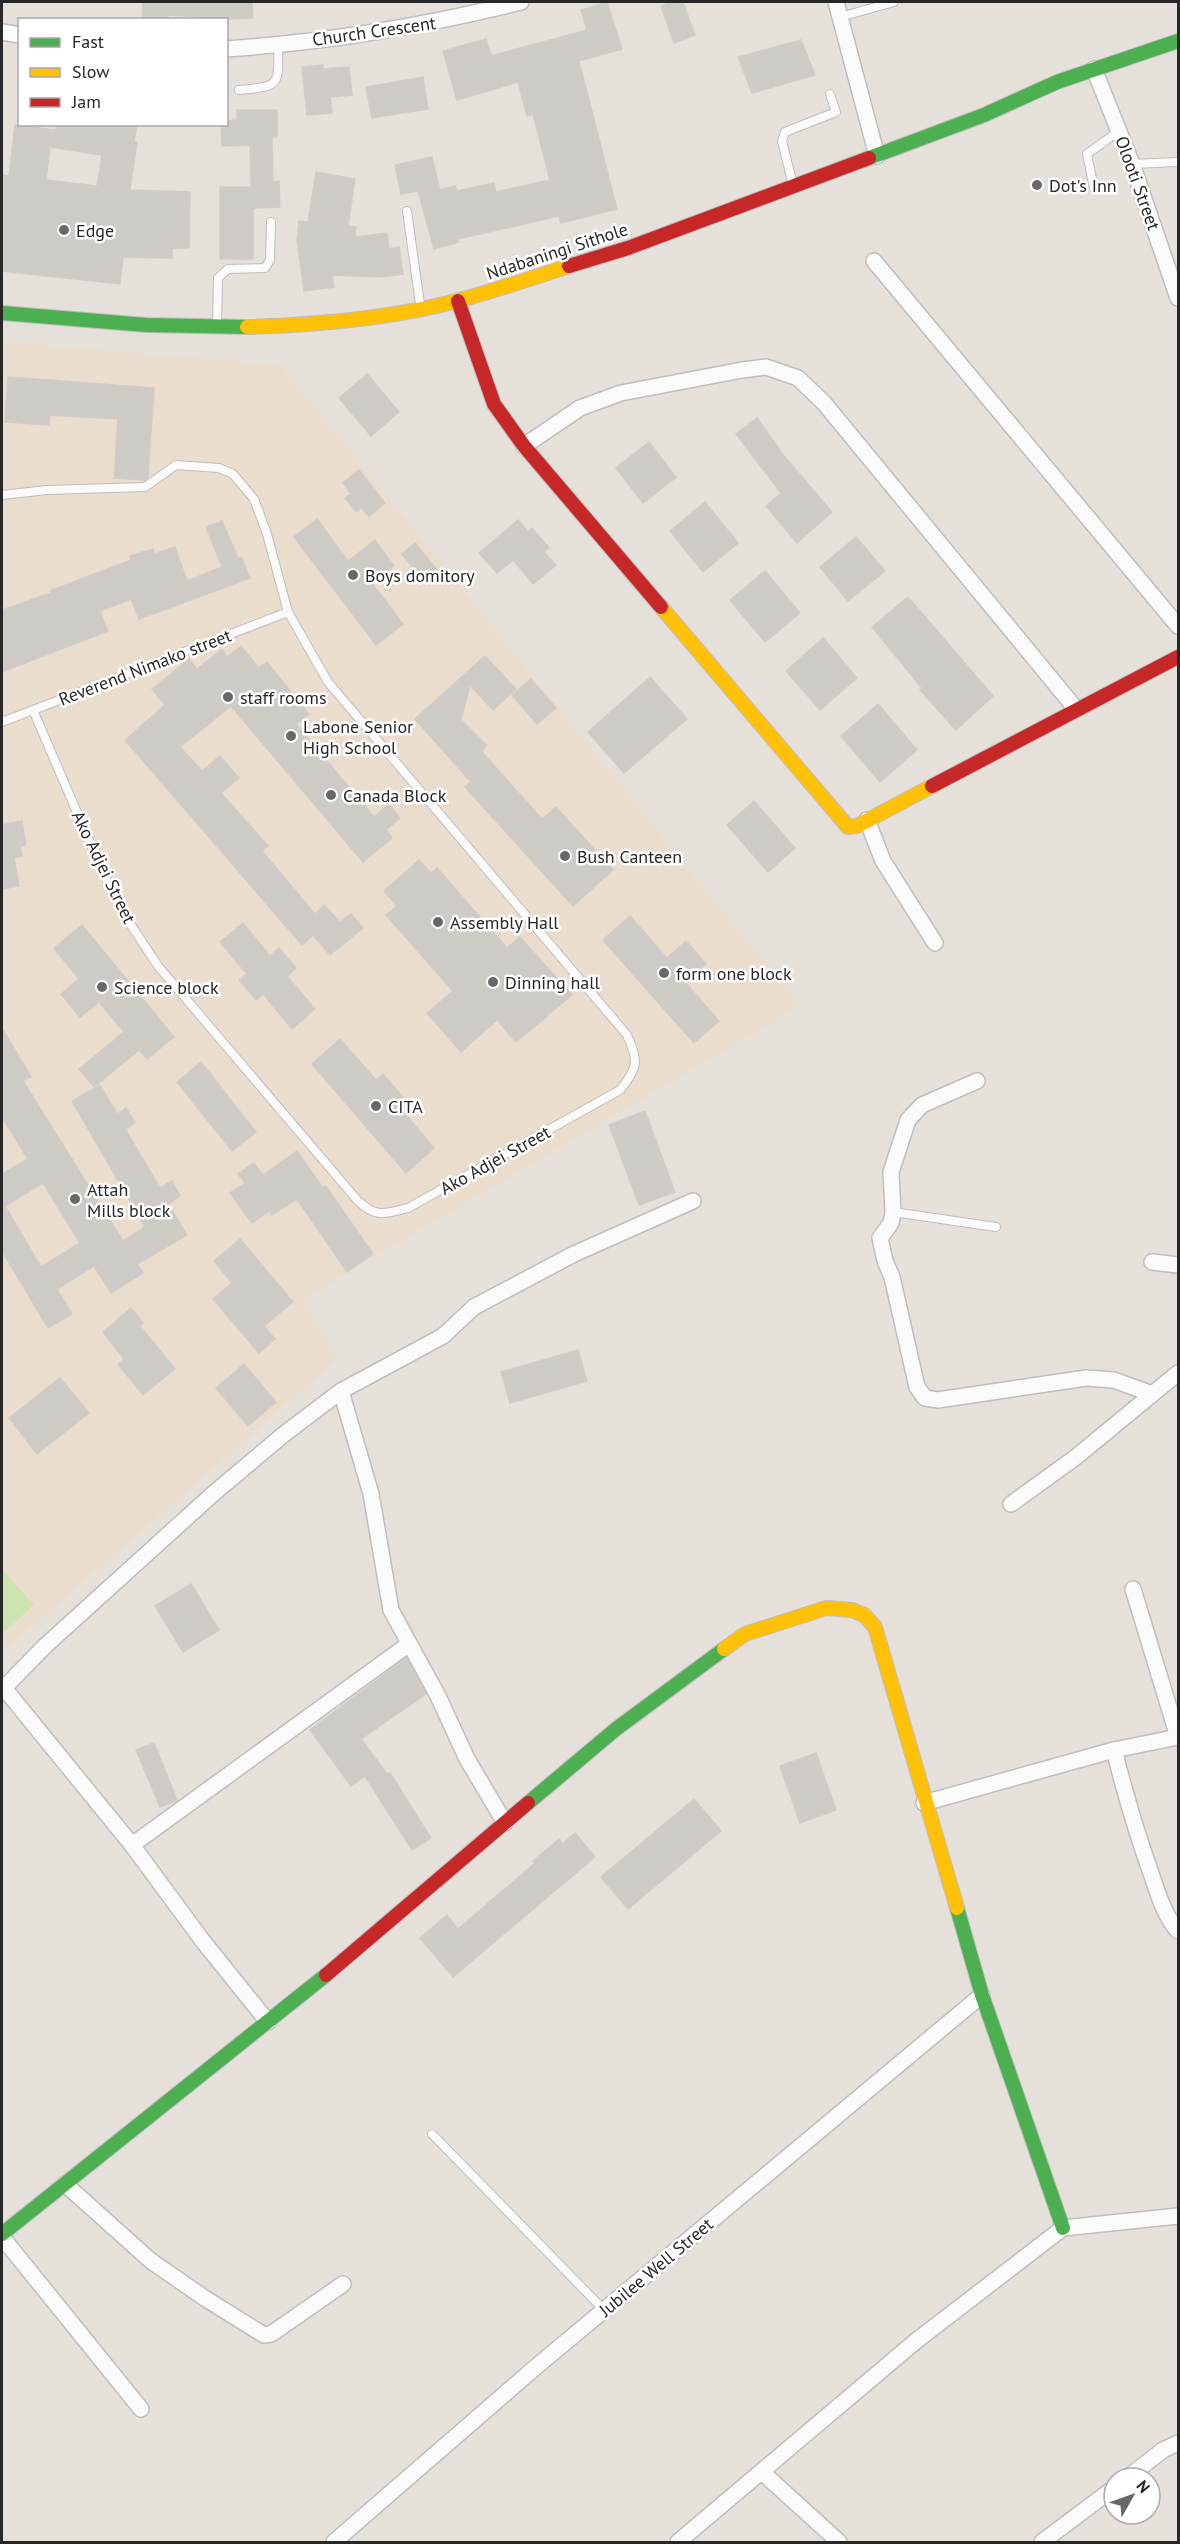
<svg xmlns="http://www.w3.org/2000/svg" width="1180" height="2544" font-family="'PT Sans',sans-serif">
  <style>
    .education { fill: #ebddce }
    .green { fill: #cde4b1 }
    .building { fill: #cecac6; stroke: #d1ccc8; stroke-width: 1.5; fill-rule: evenodd }
    .lines { fill: none; stroke-linecap: round; stroke-linejoin: round }
    .lane-casing { stroke: #bfbdbe; stroke-width: 10 }
    .street-casing { stroke: #bfbdbe; stroke-width: 18 }
    .fast-casing { stroke: #bfbdbe; stroke-width: 16 }
    .slow-casing { stroke: #bfbdbe; stroke-width: 16 }
    .jam-casing { stroke: #bfbdbe; stroke-width: 16 }
    .lane { stroke: #fbfafa; stroke-width: 8 }
    .street { stroke: #fbfafa; stroke-width: 15 }
    .fast { stroke: #4caf50; stroke-width: 14 }
    .slow { stroke: #ffc107; stroke-width: 14 }
    .jam { stroke: #c62828; stroke-width: 14 }
    .poi-dot { fill: #6a6866; stroke: #fff; stroke-width: 2 }
    .labels { text-anchor: middle; dominant-baseline: central; stroke-width: 5; stroke-linejoin: round; paint-order: stroke }
    .street-label { font-size: 18px; fill: #272727; stroke: #fff }
    .poi-label { font-size: 18px; fill: #272727; stroke: #fff; text-anchor: start }
  </style>
  <rect width="100%" height="100%" fill="#e6e0db"/>
  <path class="education" d="M2,342L281,365L800,1006L303,1299L338,1359L2,1653Z"/>
  <path class="green" d="M2,1569L34,1605L2,1634Z"/>
  <g class="building">
    <path d="M143,2H252L253,18L204,20L203,17L168,15V20H142Z"/>
    <path d="M607,2L622,49L579,61L617,209L561,223L559,216L458,239L459,242L434,249L418,191L401,194L395,165L432,157L440,190L455,186L457,191L494,183L496,192L550,180L533,114L527,116L518,82L457,100L443,51L486,39L491,56L587,30L581,10Z"/>
    <path d="M673,2H683L695,35L674,43L661,6Z"/>
    <path d="M801,40L815,75L752,93L738,57Z"/>
    <path d="M323,65V69L349,67L352,95L330,97L332,113L307,115L302,67Z"/>
    <path d="M423,77L428,109L372,118L366,87Z"/>
    <path d="M237,110H277V137H272L273,182L279,181L280,207L253,208V259H220V187H251L250,145L222,146L221,124H226V121L237,120Z"/>
    <path d="M56,124H137L134,141L137,142L130,190L190,192L189,248H172V258L123,257L120,284L2,271V175L9,176L15,125L56,130ZM50,147L102,155L97,186L46,180Z"/>
    <path d="M316,172L355,179L348,226L356,227L355,237L387,233L389,249L399,247L403,274L380,277L332,275L334,287L304,291L297,240L299,221L308,222Z"/>
    <path d="M367,374L399,412L371,436L339,398Z"/>
    <path d="M8,377L154,388L148,477L145,480L114,478L118,419L50,415L49,425L5,422Z"/>
    <path d="M757,418L784,456L832,512L797,543L766,506L781,493L736,434Z"/>
    <path d="M649,442L676,477L643,503L616,468Z"/>
    <path d="M359,470L385,503L369,517L362,508L356,512L345,498L351,494L343,483Z"/>
    <path d="M705,502L738,543L703,572L670,531Z"/>
    <path d="M317,519L348,561L375,540L394,566L372,583L403,624L376,645L294,537Z"/>
    <path d="M518,520L528,532L532,528L549,548L544,552L556,565L533,584L513,560L497,573L479,553Z"/>
    <path d="M222,521L238,558L241,557L250,578L139,619L131,599L100,611L108,631L2,672V610L51,593L50,591L131,560L130,556L153,549L154,554L175,547L187,581L222,567L206,527Z"/>
    <path d="M856,537L885,571L848,601L820,567Z"/>
    <path d="M415,543L437,570L424,581L402,554Z"/>
    <path d="M765,571L800,613L765,642L730,600Z"/>
    <path d="M908,597L993,696L956,730L920,690L922,688L872,627Z"/>
    <path d="M823,638L857,678L820,710L786,671Z"/>
    <path d="M241,646L259,668L267,662L309,714L296,724L374,817L389,804L400,818L386,830L392,838L363,862L231,706L180,747L202,771L220,756L239,778L221,793L268,846L262,851L315,914L324,905L340,922L351,914L363,928L330,955L313,935L302,945L125,740L165,705L152,689L189,659L197,669L222,649L227,657Z"/>
    <path d="M485,656L516,689L493,710L470,685L461,720L486,745L482,752L542,819L556,807L613,870L573,906L465,787L471,782L415,719Z"/>
    <path d="M650,677L687,719L624,773L588,732Z"/>
    <path d="M531,679L556,708L537,724L512,695Z"/>
    <path d="M878,704L917,750L880,782L841,736Z"/>
    <path d="M754,801L795,848L768,872L727,825Z"/>
    <path d="M22,821L26,845L20,846L22,856L14,858L19,886L2,889V825Z"/>
    <path d="M419,860L431,873L437,868L507,948L520,937L572,995L516,1042L497,1020L461,1052L427,1013L453,991L386,915L397,906L384,891Z"/>
    <path d="M630,916L667,958L686,941L706,964L685,982L719,1021L694,1043L603,940Z"/>
    <path d="M243,923L270,956L279,948L296,968L287,976L315,1009L292,1029L263,994L256,1000L239,980L247,974L220,942Z"/>
    <path d="M82,925L174,1037L147,1059L139,1050L94,1087L79,1069L124,1032L99,1002L80,1017L61,994L79,979L54,948Z"/>
    <path d="M2,1028L31,1077L23,1081L123,1241L145,1227L72,1101L100,1085L117,1114L126,1108L135,1123L125,1129L160,1188L172,1181L180,1196L168,1204L187,1235L137,1264L143,1273L111,1293L94,1266L57,1289L72,1314L48,1328L2,1251V1174L28,1159L2,1117ZM43,1183L80,1243L41,1267L5,1206Z"/>
    <path d="M340,1039L376,1080L383,1074L408,1103L401,1109L434,1148L406,1173L312,1064Z"/>
    <path d="M201,1062L256,1132L232,1151L177,1082Z"/>
    <path d="M645,1111L675,1192L639,1205L609,1125Z"/>
    <path d="M297,1151L323,1188L326,1186L373,1254L347,1272L297,1199L272,1215L269,1211L252,1223L230,1193L245,1183L238,1174L254,1163L263,1175Z"/>
    <path d="M240,1239L293,1302L264,1326L275,1339L259,1353L213,1299L232,1283L214,1261Z"/>
    <path d="M131,1308L143,1323L140,1326L175,1369L143,1395L118,1364L124,1359L103,1332Z"/>
    <path d="M578,1350L587,1381L510,1403L501,1372Z"/>
    <path d="M244,1364L276,1402L248,1426L216,1388Z"/>
    <path d="M60,1378L89,1413L37,1454L9,1418Z"/>
    <path d="M191,1584L219,1630L183,1652L155,1606Z"/>
    <path d="M406,1658L426,1694L361,1739L387,1774L390,1773L431,1838L412,1850L365,1776L351,1786L310,1730Z"/>
    <path d="M154,1743L177,1800L160,1807L136,1750Z"/>
    <path d="M816,1753L836,1810L800,1823L780,1766Z"/>
    <path d="M694,1799L721,1831L628,1909L601,1877Z"/>
    <path d="M575,1833L595,1857L453,1977L420,1938L447,1915L458,1929L535,1863L533,1861L559,1839L563,1844Z"/>
  </g>
  <g class="lines">
    <g class="lane-casing">
      <g id="lane">
        <path d="M840,17L894,2"/>
        <path d="M239,90C280,86 279,87 278,45"/>
        <path d="M1132,164L1178,162"/>
        <path d="M793,185L782,141L785,132L836,112L830,94"/>
        <path d="M1094,188L1087,154L1119,131"/>
        <path d="M407,211L420,304"/>
        <path d="M217,326L218,278L228,269L265,268L270,260L271,222"/>
        <path d="M2,495L47,490L145,487L176,465L219,468L233,474L254,499L267,534L288,612L328,682L627,1035C639,1061 638,1068 620,1090L408,1208C385,1214 376,1218 358,1201L158,966L129,922L103,873L33,710"/>
        <path d="M2,722L288,612"/>
        <path d="M893,1212L996,1227"/>
        <path d="M432,2134L604,2310"/>
      </g>
    </g>
    <g class="street-casing">
      <g id="street">
        <path d="M836,2L877,156"/>
        <path d="M2,32L20,35"/>
        <path d="M226,49C326,42 424,26 521,2"/>
        <path d="M1094,69L1132,164L1178,298"/>
        <path d="M874,261L1178,626"/>
        <path d="M524,446L580,408L621,393L742,370L766,367L798,378L824,403L1076,709"/>
        <path d="M867,820L883,861L935,943"/>
        <path d="M977,1081L922,1105L908,1120L891,1172L893,1212L891,1223L880,1238L885,1261L892,1277L917,1387L925,1398L938,1400L1086,1378L1114,1380L1152,1394"/>
        <path d="M1152,1262L1178,1265"/>
        <path d="M341,1391L371,1494L391,1610L438,1696L467,1759L505,1823"/>
        <path d="M1011,1504L1076,1457L1178,1373"/>
        <path d="M1133,1589L1178,1737"/>
        <path d="M4,1688L132,1845L202,1940L268,2022"/>
        <path d="M2,1690L45,1646L214,1493L283,1435L341,1391L443,1336L474,1307L574,1254L693,1201"/>
        <path d="M1114,1750C1125,1793 1137,1835 1152,1876C1158,1894 1165,1917 1178,1931"/>
        <path d="M924,1803L1114,1750L1178,1737"/>
        <path d="M132,1845L409,1644"/>
        <path d="M65,2184L151,2261L206,2299L264,2335L271,2334L343,2284"/>
        <path d="M2,2237L141,2409"/>
        <path d="M762,2472L839,2542"/>
        <path d="M1127,2478L1163,2450L1178,2443"/>
        <path d="M334,2542L537,2366L982,1995"/>
        <path d="M678,2542L916,2341L1063,2228L1178,2216"/>
        <path d="M1042,2542L1114,2488"/>
      </g>
    </g>
    <g class="fast-casing">
      <g id="fast">
        <path d="M869,158L984,115L1057,82L1178,41"/>
        <path d="M2,313L146,325L247,327"/>
        <path d="M528,1803L616,1729L724,1649"/>
        <path d="M957,1908L982,1995L1063,2228"/>
        <path d="M2,2234L326,1975"/>
      </g>
    </g>
    <g class="slow-casing">
      <g id="slow">
        <path d="M247,327C314,325 395,318 460,300C497,290 533,278 569,266"/>
        <path d="M661,607L848,827L857,826L932,786"/>
        <path d="M724,1649L745,1634L826,1608L852,1610L864,1615L875,1627L957,1908"/>
      </g>
    </g>
    <g class="jam-casing">
      <g id="jam">
        <path d="M569,266L628,248L869,158"/>
        <path d="M458,301L494,404L524,446L661,607"/>
        <path d="M932,786L1178,657"/>
        <path d="M326,1975L528,1803"/>
      </g>
    </g>
    <use href="#lane" class="lane"/>
    <use href="#street" class="street"/>
    <use href="#fast" class="fast"/>
    <use href="#slow" class="slow"/>
    <use href="#jam" class="jam"/>
  </g>
  <g class="poi-dot">
    <circle cx="1037" cy="185" r="6"/>
    <circle cx="64" cy="230" r="6"/>
    <circle cx="353" cy="575" r="6"/>
    <circle cx="228" cy="697" r="6"/>
    <circle cx="291" cy="736" r="6"/>
    <circle cx="331" cy="795" r="6"/>
    <circle cx="565" cy="856" r="6"/>
    <circle cx="438" cy="922" r="6"/>
    <circle cx="664" cy="973" r="6"/>
    <circle cx="493" cy="982" r="6"/>
    <circle cx="102" cy="987" r="6"/>
    <circle cx="376" cy="1106" r="6"/>
    <circle cx="75" cy="1199" r="6"/>
  </g>
  <g class="labels">
    <g class="street-label">
      <text transform="translate(374 31) rotate(-8)">Church Crescent</text>
      <text transform="translate(1138 183) rotate(70)">Olooti Street</text>
      <text transform="translate(557 251) rotate(-18)">Ndabaningi Sithole</text>
      <text transform="translate(145 667) rotate(-21)">Reverend Nimako street</text>
      <text transform="translate(104 867) rotate(64)">Ako Adjei Street</text>
      <text transform="translate(495 1160) rotate(-29)">Ako Adjei Street</text>
      <text transform="translate(656 2267) rotate(-40)">Jubilee Well Street</text>
    </g>
    <g class="poi-label">
      <text x="1049" y="185">Dot's Inn</text>
      <text x="76" y="230">Edge</text>
      <text x="365" y="575">Boys domitory</text>
      <text x="240" y="697">staff rooms</text>
      <text x="303" y="726">Labone Senior<tspan x="303" dy="21">High School</tspan></text>
      <text x="343" y="795">Canada Block</text>
      <text x="577" y="856">Bush Canteen</text>
      <text x="450" y="922">Assembly Hall</text>
      <text x="676" y="973">form one block</text>
      <text x="505" y="982">Dinning hall</text>
      <text x="114" y="987">Science block</text>
      <text x="388" y="1106">CITA</text>
      <text x="87" y="1189">Attah<tspan x="87" dy="21">Mills block</tspan></text>
    </g>
  </g>
  <rect width="1180" height="2544" fill="none" stroke="#272727" stroke-width="6"/>
  <rect x="18" y="18" width="210" height="108" fill="#ffffff" stroke="#a9a9a9" stroke-width="1.5"/>
  <rect x="30" y="38" width="30" height="9" fill="#4caf50" stroke="#a9a9a9" stroke-width="1.5"/>
  <text x="72" y="48" font-size="18" fill="#272727">Fast</text>
  <rect x="30" y="68" width="30" height="9" fill="#ffc107" stroke="#a9a9a9" stroke-width="1.5"/>
  <text x="72" y="78" font-size="18" fill="#272727">Slow</text>
  <rect x="30" y="98" width="30" height="9" fill="#c62828" stroke="#a9a9a9" stroke-width="1.5"/>
  <text x="72" y="108" font-size="18" fill="#272727">Jam</text>
  <g transform="translate(1132 2496) rotate(50)"><circle r="28" fill="#ffffff" stroke="#a9a9a9" stroke-width="1.5"/>
  <path d="M0-4.5L10 22L0 15L-10 22Z" fill="#6a6866"/>
  <text y="-9" font-size="16" font-weight="bold" text-anchor="middle" fill="#272727">N</text>
  </g>
</svg>
